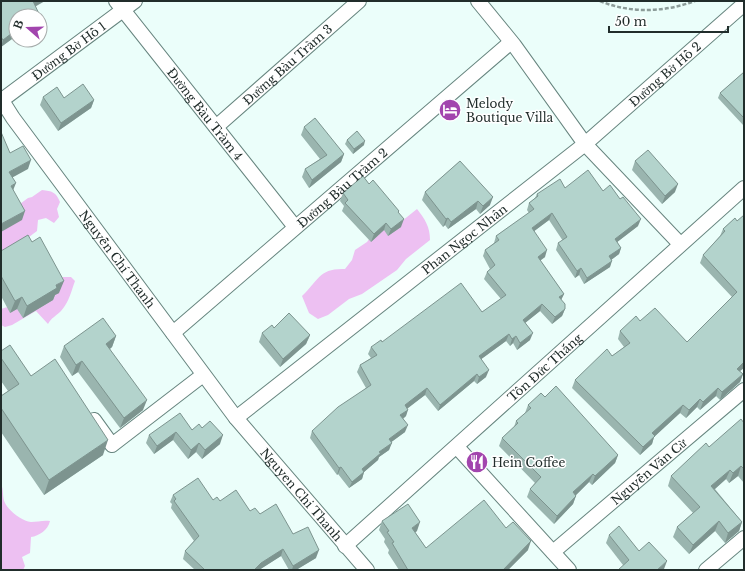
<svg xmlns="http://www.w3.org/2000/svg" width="745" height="571" font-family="'Libre Baskerville',serif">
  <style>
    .green { fill: #edc0f2 }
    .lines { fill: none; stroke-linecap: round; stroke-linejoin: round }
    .street-casing { stroke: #67857f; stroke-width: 16 }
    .path { stroke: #8c9c99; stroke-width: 2.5; stroke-dasharray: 4 2; stroke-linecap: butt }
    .street { stroke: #fff; stroke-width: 14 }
    .wall { fill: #9ab5af }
    .shaded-wall { fill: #7d948f }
    .building { fill: #b3d3cc; stroke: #7d948f }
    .labels { text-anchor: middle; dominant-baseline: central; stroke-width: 3; stroke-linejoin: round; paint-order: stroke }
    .street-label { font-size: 12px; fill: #212d2b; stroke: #fff }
    .poi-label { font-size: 12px; fill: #212d2b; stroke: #fff; text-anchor: start }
  </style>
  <rect width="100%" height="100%" fill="#ebfefa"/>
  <g class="green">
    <path d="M42,190C52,191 56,192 60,202L57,209L59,217L54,223L46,218L38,220L37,231L1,258V218L28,198L32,197Z"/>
    <path d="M417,209C425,219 430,227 430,240L406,259L397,270L362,294L349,299L328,315L318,319L309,313L302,296C319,280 319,268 345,269L352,260L355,250L367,242L375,231L402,221Z"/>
    <path d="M63,277H71L75,281C71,292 69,302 61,311C56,316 51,318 48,324L36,311L12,325L5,327L1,325V309C22,303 47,292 63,277Z"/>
    <path d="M1,484C4,490 2,497 5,503C9,511 22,521 31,522C37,522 43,520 50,521C48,530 39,536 31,537L30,553L22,557L25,566L23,570H1Z"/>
  </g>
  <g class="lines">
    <g class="street-casing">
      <g id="street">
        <path id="s1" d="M116,1L295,227"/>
        <path d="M478,1L514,45L585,144L680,244"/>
        <path id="s2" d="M1,99L13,118L236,418L367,570"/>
        <path id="s3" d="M2,100L135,1"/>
        <path id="s4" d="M216,127L359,1"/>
        <path id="s5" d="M173,333L511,42"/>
        <path id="s6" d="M236,418L585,144L744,4"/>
        <path d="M94,420L112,445L203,375"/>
        <path d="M457,447L569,570"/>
        <path id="s7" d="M345,546L744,188"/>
        <path id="s8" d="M553,552L744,390"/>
        <path d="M706,570L744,538"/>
      </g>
    </g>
    <path class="path" d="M600,1C631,14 665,12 695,1"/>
    <use href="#street" class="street"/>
  </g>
  <g class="wall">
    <path d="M1,1L16,16V36L1,47Z"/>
    <path d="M744,72V126L718,98L720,93Z"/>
    <path d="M43,97L64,98L94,100L91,108L58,131L40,105Z"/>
    <path d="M304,127L344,154L341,162L309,188L302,177L305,169L320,159L301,135Z"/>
    <path d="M347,140L364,145L353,154L345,144Z"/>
    <path d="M460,161L490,205L480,214L476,209L448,229L445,225L443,227L422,200L425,192Z"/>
    <path d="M635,161L675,192L662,204L632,170Z"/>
    <path d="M369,184L398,212L401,227L388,236L384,230L371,242L342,211L344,206L340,201L343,193Z"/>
    <path d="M565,188L603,191L638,226L617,242L621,248L619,254L611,260L610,267L584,284L579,275L575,278L556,250L558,243L563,241L549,220L534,231L545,257L540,261L564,294L561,300L565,309L562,316L552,324L540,311L525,323L530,340L517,350L513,343L510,346L506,341L481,359L486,377L477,384L474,381L438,411L425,395L407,408L406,416L403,419L405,432L391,442L389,450L379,457L378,460L364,472L362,479L349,488L338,474L337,475L310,438L312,431L366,388L357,372L360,365L371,358L368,354L371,347L382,342L482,312L501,299L484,279L487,272L490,269L483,256L485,250L494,243L496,236L529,213L527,210L529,203L535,198L537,194Z"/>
    <path d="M735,218L740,371L743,374L740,382L720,400L716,396L700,410L697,407L686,418L680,413L654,437L652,444L640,455L572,388L575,380L612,356L624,347L618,339L620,331L640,321L687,342L732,297L700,263L703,255L720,236L723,229Z"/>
    <path d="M1,251L59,293L55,295L53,300L23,318L17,309L10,313L1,296Z"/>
    <path d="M262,333L310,335L306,344L280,367L259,342Z"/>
    <path d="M116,336L112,347L110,349L143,410L120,428L78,372L72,376L60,357L64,346Z"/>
    <path d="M1,351L31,376L103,455L44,495L1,432V396L8,391L1,381Z"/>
    <path d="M545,397L618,455L615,463L592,485L589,482L576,495L573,504L554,524L527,497L530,489L535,483L499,446L502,438L514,427L516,421L525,413L528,405Z"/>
    <path d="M744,423V483L738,476L729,483L726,479L715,489L742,522L739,531L725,543L715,531L689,554L673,537L677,527L693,513L668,486L671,476L709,447Z"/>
    <path d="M202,428L220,444L202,459L196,452L188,459L173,440L154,454L146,443L149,435Z"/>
    <path d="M173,495L220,501L260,514L293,534L316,558L296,570H289L281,556L259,570H195L183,559L185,551L194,541L171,508L172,504L170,502Z"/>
    <path d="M382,521L417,531L415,532L426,548L506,528L528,550L508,570H399L388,553L389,550L384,542L385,539L379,530Z"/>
    <path d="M609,535L639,551L664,569L623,565L606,543Z"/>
  </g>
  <g class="shaded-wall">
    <path d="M33,1H45L31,9Z"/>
    <path d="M43,23L40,30V24Z"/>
    <path d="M16,30V36L1,47L3,40Z"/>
    <path d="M94,100L91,108L58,131L61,123Z"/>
    <path d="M365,141L364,145L353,154L354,149Z"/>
    <path d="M344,154L341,162L309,188L312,180Z"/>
    <path d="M31,160L28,169L6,181L9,172Z"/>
    <path d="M16,183L12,193L11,186Z"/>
    <path d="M678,184L675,192L662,204L665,196Z"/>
    <path d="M493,197L490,205L480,214L483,206Z"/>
    <path d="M478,201L476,209L448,229L451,222Z"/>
    <path d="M25,211L22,220L1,232V224Z"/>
    <path d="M552,213L549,220L529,235L532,228Z"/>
    <path d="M448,218L445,225L443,227L446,219Z"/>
    <path d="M404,219L401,227L388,236L391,229Z"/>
    <path d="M641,219L638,226L612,246L615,239Z"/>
    <path d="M386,223L384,230L371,242L374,234Z"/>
    <path d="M621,248L619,254L607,263L609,256Z"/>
    <path d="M547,250L545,257L535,264L538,257Z"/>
    <path d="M612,261L610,267L584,284L587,278Z"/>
    <path d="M581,268L579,275L575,278L577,271Z"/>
    <path d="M64,281L59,293L55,295L53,300L23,318L27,306L56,285Z"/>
    <path d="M564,294L561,300L559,297Z"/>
    <path d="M22,297L17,309L10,313L15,301Z"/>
    <path d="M542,304L540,311L520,327L523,320Z"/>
    <path d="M565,309L562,316L552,324L555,317Z"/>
    <path d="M533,333L530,340L517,350L520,343Z"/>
    <path d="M509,334L506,341L476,363L479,356Z"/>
    <path d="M310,335L306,344L280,367L283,359Z"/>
    <path d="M116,336L112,347L102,355L106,344Z"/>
    <path d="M516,336L513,343L510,346L512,339Z"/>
    <path d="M82,361L78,372L72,376L76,365Z"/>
    <path d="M744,362V368L734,376L737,369Z"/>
    <path d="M489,370L486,377L477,384L479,377Z"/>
    <path d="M477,374L474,381L438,411L440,405Z"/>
    <path d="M743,374L740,382L720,400L722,392Z"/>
    <path d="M427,388L425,395L403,412L405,405Z"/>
    <path d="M718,388L716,396L700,410L703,402Z"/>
    <path d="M700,399L697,407L686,418L689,410Z"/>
    <path d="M147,400L143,410L120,428L124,418Z"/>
    <path d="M683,405L680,413L654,437L652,444L640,455L643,447L652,433Z"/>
    <path d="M408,410L406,416L398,422L400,415Z"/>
    <path d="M408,425L405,432L386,446L389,439Z"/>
    <path d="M176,432L173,440L154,454L157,446Z"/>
    <path d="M223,435L220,444L202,459L205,450Z"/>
    <path d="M108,440L103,455L44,495L49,480Z"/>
    <path d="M199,443L196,452L188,459L191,450Z"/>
    <path d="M392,443L389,450L379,457L378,460L364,472L362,479L349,488L352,482L362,469L379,452Z"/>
    <path d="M618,455L615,463L592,485L595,476Z"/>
    <path d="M741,466L738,476L729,483L733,473Z"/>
    <path d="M341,467L338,474L337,475L339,468Z"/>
    <path d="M730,470L726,479L708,495L711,486Z"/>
    <path d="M593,474L589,482L570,501L573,492Z"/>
    <path d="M576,496L573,504L554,524L557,516Z"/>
    <path d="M719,521L715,531L689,554L693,545Z"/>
    <path d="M420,522L417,531L409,537L412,528Z"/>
    <path d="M742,522L739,531L725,543L728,533Z"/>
    <path d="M531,541L528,550L508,570H503Z"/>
    <path d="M283,549L281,556L259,570H254L261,563Z"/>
    <path d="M319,550L316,558L296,570H292L293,566Z"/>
    <path d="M667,561L664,569L663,570H657Z"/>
  </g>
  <g class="building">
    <path d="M1,1H34H33L40,16H16V30L3,40L1,37Z"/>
    <path d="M40,16L43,23L40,24Z"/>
    <path d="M744,72V118L720,93Z"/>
    <path d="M83,84L94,100L61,123L43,97L57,87L64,98Z"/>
    <path d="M315,118L344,154L312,180L305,169L327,155L304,127Z"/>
    <path d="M357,131L365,141L354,149L347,140Z"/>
    <path d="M1,132L10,153L23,146L31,160L9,172L16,183L11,186L25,211L1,224Z"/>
    <path d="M648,150L678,184L665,196L635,161Z"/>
    <path d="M460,161L493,197L483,206L478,201L451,222L448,218L446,219L425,192Z"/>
    <path d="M588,170L603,191L610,185L620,199L623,197L641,219L615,239L621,248L609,256L612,261L587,278L581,268L577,271L558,243L567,237L552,213L532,228L547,250L538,257L564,294L559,297L565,304V309L555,317L542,304L523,320L533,333L520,343L516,336L512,339L509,334L479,356L489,370L479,377L477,374L440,405L427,388L405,405L408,410L400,415L408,425L389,439L392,443L379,452L381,453L362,469L364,472L352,482L341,467L339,468L312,431L338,407L371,385L360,365L377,355L371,347L381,340L382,342L461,283L482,312L506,295L487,272L495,265L485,250L499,240L496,236L534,209L529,203L538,196L537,194L560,179L565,188Z"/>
    <path d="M363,176L369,184L373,180L399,211L398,212L404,219L391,229L386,223L374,234L345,203L348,200L343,193Z"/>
    <path d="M744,215V362L737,369L743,374L722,392L718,388L703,402L700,399L689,410L683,405L652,433L655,436L643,447L575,380L607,349L612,356L630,343L620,331L636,316L640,321L655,308L687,342L737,292L703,255L725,231L723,229L735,218L737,221Z"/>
    <path d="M28,235L32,242L40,237L64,281L56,285L57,288L27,306L22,297L15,301L1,276V251Z"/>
    <path d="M289,313L310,335L283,359L262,333L272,325L274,328Z"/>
    <path d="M103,318L116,336L106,344L147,400L124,418L82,361L76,365L64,346Z"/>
    <path d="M10,345L31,376L55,359L108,440L49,480L1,408V396L19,384L1,358V351Z"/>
    <path d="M556,386L618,455L595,476L593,474L573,492L576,496L557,516L530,489L541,477L502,438L518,423L516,421L531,408L528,405L541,393L545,397Z"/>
    <path d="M180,413L192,430L199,424L202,428L210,421L223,435L205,450L199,443L191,450L176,432L157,446L149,435Z"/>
    <path d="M741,419L744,423V469L741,466L733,473L730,470L711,486L742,522L728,533L719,521L693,545L677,527L700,507L671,476L706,443L709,447Z"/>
    <path d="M198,478L213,500L217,497L220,501L236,490L250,511L255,508L260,514L276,504L293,534L308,527L319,550L293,566L283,549L261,563L254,570H205L185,551L199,536L174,501L176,499L173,495Z"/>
    <path d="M484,500L506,528L513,522L531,541L503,570H408L392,543L394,542L387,532L389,531L382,521L408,504L420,522L412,528L426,548Z"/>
    <path d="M619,526L639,551L649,542L667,561L657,570H618L629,560L609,535Z"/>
  </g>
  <defs>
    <g id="hotel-disc" transform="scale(1.15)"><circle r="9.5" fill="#a245ae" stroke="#fff"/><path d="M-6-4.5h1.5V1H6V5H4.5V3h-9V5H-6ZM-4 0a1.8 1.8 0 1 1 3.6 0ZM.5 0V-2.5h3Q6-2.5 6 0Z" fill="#fff"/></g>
    <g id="restaurant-disc" transform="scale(1.15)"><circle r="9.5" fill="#a245ae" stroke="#fff"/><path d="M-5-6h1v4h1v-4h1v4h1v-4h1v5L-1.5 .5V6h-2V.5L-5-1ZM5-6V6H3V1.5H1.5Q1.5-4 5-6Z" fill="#fff"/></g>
  </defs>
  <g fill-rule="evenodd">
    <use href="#hotel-disc" x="450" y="110"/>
    <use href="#restaurant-disc" x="477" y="462"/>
  </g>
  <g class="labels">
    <g class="street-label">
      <text stroke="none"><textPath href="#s3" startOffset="83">Đường Bờ Hồ 1</textPath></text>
      <text stroke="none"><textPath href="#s4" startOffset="95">Đường Bàu Tràm 3</textPath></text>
      <text stroke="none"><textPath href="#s6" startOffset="550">Đường Bờ Hồ 2</textPath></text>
      <text stroke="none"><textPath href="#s1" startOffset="144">Đường Bàu Tràm 4</textPath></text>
      <text stroke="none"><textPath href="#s5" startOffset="223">Đường Bàu Tràm 2</textPath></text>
      <text stroke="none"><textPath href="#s6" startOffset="290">Phan Ngọc Nhân</textPath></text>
      <text stroke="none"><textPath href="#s2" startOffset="198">Nguyễn Chí Thanh</textPath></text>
      <text stroke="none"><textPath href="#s7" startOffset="268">Tôn Đức Thắng</textPath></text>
      <text stroke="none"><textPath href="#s8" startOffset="125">Nguyễn Văn Cừ</textPath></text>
      <text stroke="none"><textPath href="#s2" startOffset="497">Nguyen Chi Thanh</textPath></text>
    </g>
    <g class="poi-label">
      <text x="466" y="103">Melody<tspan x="466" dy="14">Boutique Villa</tspan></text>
      <text x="492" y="462">Hein Coffee</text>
    </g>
  </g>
  <rect width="745" height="571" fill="none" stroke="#212d2b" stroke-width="4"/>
  <g transform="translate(28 28) rotate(290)"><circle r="19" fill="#ffffff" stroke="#a6abaa"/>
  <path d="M0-3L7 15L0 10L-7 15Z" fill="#a245ae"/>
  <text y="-6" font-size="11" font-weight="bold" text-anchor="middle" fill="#212d2b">B</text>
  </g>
  <path d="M609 26v6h119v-6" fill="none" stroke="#212d2b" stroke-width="2"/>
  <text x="615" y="26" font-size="12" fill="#212d2b" stroke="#ffffff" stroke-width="3" paint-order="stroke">50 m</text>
</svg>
